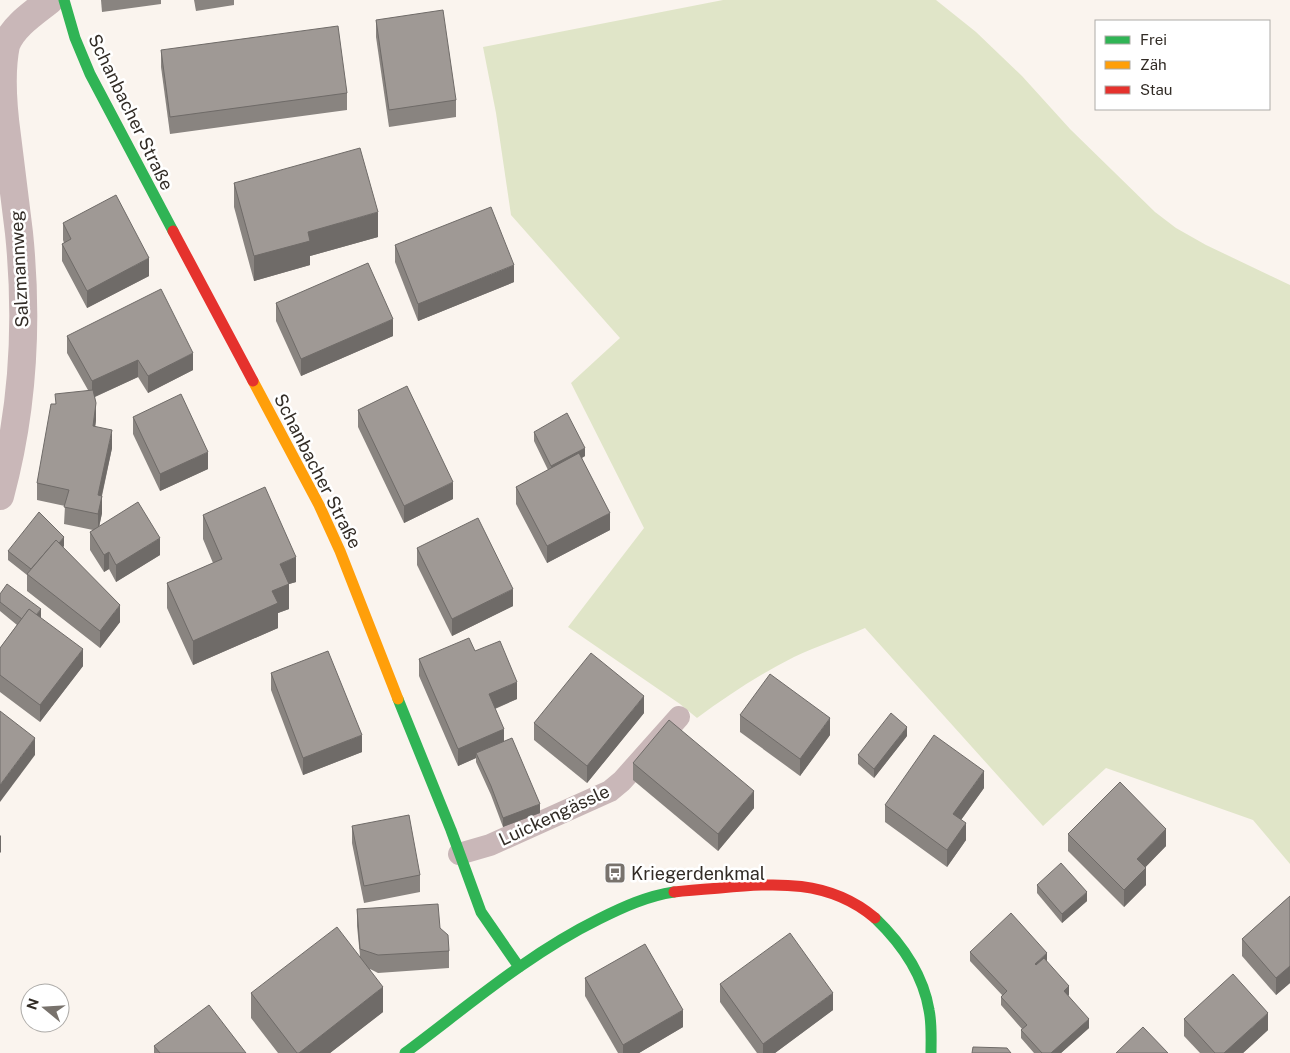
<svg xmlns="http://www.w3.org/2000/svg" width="1290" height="1053" font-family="'Public Sans',sans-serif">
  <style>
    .green { fill: #e0e5c8 }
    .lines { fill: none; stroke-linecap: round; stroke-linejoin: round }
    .lane { stroke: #c9b7b8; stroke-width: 22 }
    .street { stroke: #c9b7b8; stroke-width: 28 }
    .fast { stroke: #30b455; stroke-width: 11 }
    .slow { stroke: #ff9f0a; stroke-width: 11 }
    .jam { stroke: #e5322d; stroke-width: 11 }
    .wall { fill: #898480 }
    .shaded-wall { fill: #6f6b68 }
    .building { fill: #9f9995; stroke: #6f6b68 }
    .labels { text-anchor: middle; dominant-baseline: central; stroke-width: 5; stroke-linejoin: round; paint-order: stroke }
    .street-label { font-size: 18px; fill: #322c26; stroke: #fff }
    .poi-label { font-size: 18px; fill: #322c26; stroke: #fff; text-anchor: start }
  </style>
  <rect width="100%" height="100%" fill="#faf4ee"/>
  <path class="green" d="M723,0H936L976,32L1022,76L1070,129L1155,212L1176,228L1206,245L1290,285V864L1253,820L1106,768L1043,826L865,628C842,638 817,646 794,657C760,674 727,696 697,718L680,704L568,627L644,528L571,383L620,338L511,215L496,113L483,47Z"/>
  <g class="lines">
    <path class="lane" d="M459,854L490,845L610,791L622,781L679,717"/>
    <path class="street" d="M0,496C23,411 28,321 19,233C15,201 11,168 7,136C3,107 0,74 6,45C13,26 35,12 50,0"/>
    <g class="fast">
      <path d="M64,0L75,38L90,74L173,231"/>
      <path d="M398,699L451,830L481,912L519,967"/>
      <path d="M875,918C901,943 923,974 929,1010C932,1024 931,1039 931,1053"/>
      <path d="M405,1053C468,1006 528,954 599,919C623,907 647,896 674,892"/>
    </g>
    <path class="slow" d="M253,381L319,505L340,551L398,699"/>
    <g class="jam">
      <path d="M173,231L253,381"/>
      <path d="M674,892C689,890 705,889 720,888C776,883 829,879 875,918"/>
    </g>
  </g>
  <g class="wall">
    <path d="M101,0H161V4L102,12Z"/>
    <path d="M194,0H234V5L196,11Z"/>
    <path d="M376,20L456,100V117L389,127L376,37Z"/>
    <path d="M161,50L347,93V110L170,134L161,67Z"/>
    <path d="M234,183L378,237L310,256V265L254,281L234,207Z"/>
    <path d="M63,223L149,276L87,308L62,261V244L64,243L63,240Z"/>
    <path d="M395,245L514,282L418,321L395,262Z"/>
    <path d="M276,303L393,336L301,376L276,321Z"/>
    <path d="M67,336L193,370L148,393L138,377L95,397L96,420L95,427L112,448L102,496V513L99,527L160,555L116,582L109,569L104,572L90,550V532L93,530L64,524L65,506L37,500V483L55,404L88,390L67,353Z"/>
    <path d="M358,410L453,499L404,523L358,427Z"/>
    <path d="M133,417L208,469L160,491L133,434Z"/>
    <path d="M534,432L585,456L582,458L610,530L547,563L516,504V487L548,470L534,441Z"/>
    <path d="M203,515L296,582L289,584V609L278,613V628L193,665L167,608V583L213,563L203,539Z"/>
    <path d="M64,546L63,547L120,622L100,648L27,591V575L8,560V551Z"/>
    <path d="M417,548L513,606L452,636L417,565Z"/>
    <path d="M0,594L40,618L83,666L40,722L0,692V648L17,625L0,611Z"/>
    <path d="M475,651L517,699L495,709L504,741L540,813L503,827L491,795L476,762V758L458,766L419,676V659Z"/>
    <path d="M271,673L362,752L303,775L271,690Z"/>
    <path d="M644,713L587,783L534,740V723Z"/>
    <path d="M740,715L830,735L800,776L740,732Z"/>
    <path d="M907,736L874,778L858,764V755Z"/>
    <path d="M633,763L754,808L718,851L633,780Z"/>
    <path d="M984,788L961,820L966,840L947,867L885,822V805Z"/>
    <path d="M352,826L420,875V892L364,903L352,843Z"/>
    <path d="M1068,834L1166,846L1145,867L1146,885L1124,907L1068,851Z"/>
    <path d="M1037,885L1087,901L1062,923L1037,893Z"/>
    <path d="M1290,896V983L1276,995L1242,956V939Z"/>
    <path d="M357,909L440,928L449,951V968L378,973L370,969L383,1012L330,1053H278L251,1018V993L360,956L357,926Z"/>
    <path d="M970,952L1047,962L1089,1028L1061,1053H1034L1021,1038V1030L1022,1029L1001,1005V997L1002,995L970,961Z"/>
    <path d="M585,978L683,1027L639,1053H618L585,996Z"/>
    <path d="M720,984L833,1010L775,1053H757L720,1002Z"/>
    <path d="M1184,1019L1268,1030L1243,1053H1200L1184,1036Z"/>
    <path d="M154,1046L246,1053H154Z"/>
  </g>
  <g class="shaded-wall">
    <path d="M378,212V237L310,256V265L254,281V256L308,232Z"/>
    <path d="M149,258V276L87,308V291Z"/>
    <path d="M514,265V282L418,321V304Z"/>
    <path d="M393,319V336L301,376V359Z"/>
    <path d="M193,353V370L148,393V376Z"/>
    <path d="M138,360V377L92,398V381Z"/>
    <path d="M96,403V420L93,443V426Z"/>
    <path d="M112,430V448L98,512V495Z"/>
    <path d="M585,448V456L551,474V466Z"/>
    <path d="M208,452V469L160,491V474Z"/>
    <path d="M453,482V499L404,523V506Z"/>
    <path d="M102,496V513L98,532V514Z"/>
    <path d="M610,513V530L547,563V546Z"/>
    <path d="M64,537V546L35,581V572Z"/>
    <path d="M160,538V555L116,582V565Z"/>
    <path d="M109,552V569L104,572V555Z"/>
    <path d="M296,557V582L289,584V609L278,613V628L193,665V641L272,591L280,564Z"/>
    <path d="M513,589V606L452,636V619Z"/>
    <path d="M120,605V622L100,648V631Z"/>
    <path d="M41,609V618L32,620Z"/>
    <path d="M83,649V666L40,722V705Z"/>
    <path d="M517,682V699L489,711V694Z"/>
    <path d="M644,696V713L587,783V766Z"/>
    <path d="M830,718V735L800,776V759Z"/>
    <path d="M907,727V736L874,778V769Z"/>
    <path d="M504,729V746L476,753V758L458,766V749Z"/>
    <path d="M362,735V752L303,775V758Z"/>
    <path d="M35,738V755L0,802V785Z"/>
    <path d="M984,771V788L953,831V814Z"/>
    <path d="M754,791V808L718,851V834Z"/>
    <path d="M540,804V813L503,827V818Z"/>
    <path d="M966,823V840L947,867V850Z"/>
    <path d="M1166,829V846L1137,876V859Z"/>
    <path d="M1,835V852L0,853V836Z"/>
    <path d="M1146,868V885L1124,907V890Z"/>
    <path d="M1087,892V901L1062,923V914Z"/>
    <path d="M1047,953V962L1035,973V964Z"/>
    <path d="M1290,966V983L1276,995V978Z"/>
    <path d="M1069,986V995L1064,1000V991Z"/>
    <path d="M383,987V1012L330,1053H299Z"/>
    <path d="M833,993V1010L775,1053H763V1044Z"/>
    <path d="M683,1010V1027L639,1053H623V1045Z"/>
    <path d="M1268,1013V1030L1243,1053H1224Z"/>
    <path d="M1089,1019V1028L1061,1053H1051Z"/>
  </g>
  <g class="building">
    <path d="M443,10L456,100L389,110L376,20Z"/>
    <path d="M338,26L347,93L170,117L161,50Z"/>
    <path d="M360,148L378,212L308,232L310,241L254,256L234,183Z"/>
    <path d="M116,195L149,258L87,291L62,244L71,239L63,223Z"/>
    <path d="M491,207L514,265L418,304L395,245Z"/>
    <path d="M368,263L393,319L301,359L276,303Z"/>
    <path d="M161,289L193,353L148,376L138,360L92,381L67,336Z"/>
    <path d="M407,386L453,482L404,506L358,410Z"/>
    <path d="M93,390L96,403L93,426L112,430L98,495L102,496L98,514L64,507L69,490L37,483L51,404H56L55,394Z"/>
    <path d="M181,394L208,452L160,474L133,417Z"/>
    <path d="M567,413L585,448L551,466L534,432Z"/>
    <path d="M579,453L610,513L547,546L516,487Z"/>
    <path d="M265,487L296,557L280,564L289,584L272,591L278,603L193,641L167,583L222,559L203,515Z"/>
    <path d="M138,502L160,538L116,565L109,552L104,555L90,532Z"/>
    <path d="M39,512L64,537L59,543L56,540L31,569L8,551Z"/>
    <path d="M478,518L513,589L452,619L417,548Z"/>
    <path d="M56,540L120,605L100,631L27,574Z"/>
    <path d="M7,584L41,609L36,615L29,609L22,619L0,602V594Z"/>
    <path d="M29,609L83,649L40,705L0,675V648Z"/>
    <path d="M469,638L475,651L500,641L517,682L489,694L504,729L458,749L419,659Z"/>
    <path d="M328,651L362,735L303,758L271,673Z"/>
    <path d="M591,653L644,696L587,766L534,723Z"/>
    <path d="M770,674L830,718L800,759L740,715Z"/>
    <path d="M0,711L35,738L0,785Z"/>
    <path d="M891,713L907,727L874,769L858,755Z"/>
    <path d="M669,720L754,791L718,834L633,763Z"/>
    <path d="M934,735L984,771L953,814L966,823L947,850L885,805Z"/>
    <path d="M512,738L540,804L503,818L491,786L476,753Z"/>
    <path d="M1120,782L1166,829L1137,859L1146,868L1124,890L1068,834Z"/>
    <path d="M409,815L420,875L364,886L352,826Z"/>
    <path d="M1061,863L1087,892L1062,914L1037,885Z"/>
    <path d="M1290,896V966L1276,978L1242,939Z"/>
    <path d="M438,904L440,928L448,935L449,951L378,955L360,949L357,909Z"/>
    <path d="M1011,913L1047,953L1035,964L1036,965L1044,958L1069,986L1064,991L1089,1019L1051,1053H1042L1021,1030L1027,1025L1001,997L1007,991L970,952Z"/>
    <path d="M337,927L383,987L299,1053H297L251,993Z"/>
    <path d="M790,933L833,993L763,1044L720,984Z"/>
    <path d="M645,944L683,1010L623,1045L585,978Z"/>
    <path d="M1233,974L1268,1013L1224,1053H1215L1184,1019Z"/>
    <path d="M209,1005L246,1053H160L154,1046Z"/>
    <path d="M1143,1027L1168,1053H1116Z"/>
    <path d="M973,1047L1007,1048L1011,1053H972Z"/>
  </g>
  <defs>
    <g id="bus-square" transform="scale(1.125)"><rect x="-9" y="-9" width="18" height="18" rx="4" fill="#78726c" stroke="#fff"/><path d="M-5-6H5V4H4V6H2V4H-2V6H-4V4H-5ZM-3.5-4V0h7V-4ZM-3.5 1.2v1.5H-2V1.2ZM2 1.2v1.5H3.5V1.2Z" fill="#fff"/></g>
  </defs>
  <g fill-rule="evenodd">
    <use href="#bus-square" x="615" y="873"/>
  </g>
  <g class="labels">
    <g class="street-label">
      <text transform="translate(131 112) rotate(64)">Schanbacher Straße</text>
      <text transform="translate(19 269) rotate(-93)">Salzmannweg</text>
      <text transform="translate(318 471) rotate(63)">Schanbacher Straße</text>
      <text transform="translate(554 815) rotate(-25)">Luickengässle</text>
    </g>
    <g class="poi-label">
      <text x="631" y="873">Kriegerdenkmal</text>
    </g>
  </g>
  <rect x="1095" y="20" width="175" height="90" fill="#ffffff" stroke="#adaba8"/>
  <rect x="1105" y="36" width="25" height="8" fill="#30b455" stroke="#adaba8"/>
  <text x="1140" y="45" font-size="15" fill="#322c26">Frei</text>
  <rect x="1105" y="61" width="25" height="8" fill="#ff9f0a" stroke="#adaba8"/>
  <text x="1140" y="70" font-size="15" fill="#322c26">Zäh</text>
  <rect x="1105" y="86" width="25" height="8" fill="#e5322d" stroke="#adaba8"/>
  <text x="1140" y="95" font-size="15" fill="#322c26">Stau</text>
  <g transform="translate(45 1008) rotate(288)"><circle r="24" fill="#ffffff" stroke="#adaba8"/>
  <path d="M0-4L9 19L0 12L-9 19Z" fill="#78726c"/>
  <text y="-8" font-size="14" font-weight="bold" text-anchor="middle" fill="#322c26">N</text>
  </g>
</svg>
